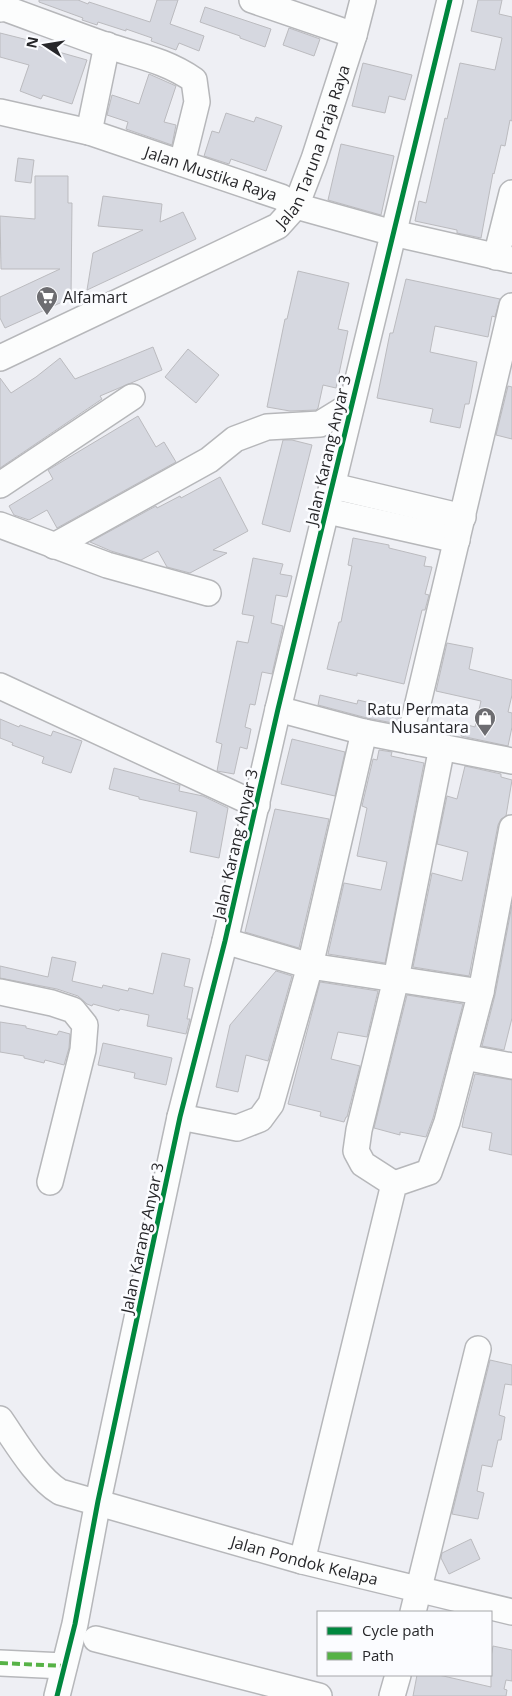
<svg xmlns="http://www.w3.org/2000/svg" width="512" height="1696" font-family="'Open Sans',sans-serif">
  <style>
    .building { fill: #d6d8e0; stroke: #bbbbbf }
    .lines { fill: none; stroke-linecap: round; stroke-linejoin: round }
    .minor-casing { stroke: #b6b7ba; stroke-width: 28 }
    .minor { stroke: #fcfdfd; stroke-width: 25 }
    .quiet { stroke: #56b246; stroke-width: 4; stroke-dasharray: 8 4; stroke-linecap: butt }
    .cycleway-casing { stroke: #fbfcff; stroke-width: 8 }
    .cycleway { stroke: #00873e; stroke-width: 5 }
    .labels { text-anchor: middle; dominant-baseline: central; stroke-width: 5; stroke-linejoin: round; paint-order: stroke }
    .street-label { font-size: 16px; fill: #27272a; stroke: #fbfcff }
    .poi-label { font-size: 16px; fill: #27272a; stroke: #fbfcff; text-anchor: start }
  </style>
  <rect width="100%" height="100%" fill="#eeeff4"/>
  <g class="building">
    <path d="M39,0H78L88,4L89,2L150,22L157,0H178L170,24L204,36L199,51L179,43L176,50L151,41L152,38L126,29V31L98,22L97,25L82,20L83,18L39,2Z"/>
    <path d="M478,0H502L499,14L512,17V121L510,120L505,146L501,145L494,174L493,173L481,238L457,233V230L415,221L419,201L426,203L445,118L447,119L460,63L495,70L502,38L471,31Z"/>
    <path d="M205,7L271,29L265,47L240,38V36L200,22Z"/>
    <path d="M289,28L320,39L314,56L283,45Z"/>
    <path d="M0,33L28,40L27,43L87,60L72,104L43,95L41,99L20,91L29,65L0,57Z"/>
    <path d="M363,63L412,75L405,100L389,96L385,113L352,106Z"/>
    <path d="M149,74L176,86L164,122L176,125L172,145L126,129L128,122L107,115L112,95L139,104Z"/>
    <path d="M226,113L254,122L256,117L282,126L266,171L231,159L229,164L204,156L212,131L219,133Z"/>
    <path d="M341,144L394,156L381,215L328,200Z"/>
    <path d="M18,158L34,160L31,183L15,181Z"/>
    <path d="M35,176H68V203H72L71,298L5,328L0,318V297L60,269H1L0,216L35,219Z"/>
    <path d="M103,196L162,204L160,222L183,212L196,239L87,290L93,253L143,230L98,226Z"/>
    <path d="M298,271L349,283L338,329L348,331L336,388L323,385L318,408L316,410L290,411L267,407L285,319H287Z"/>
    <path d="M406,279L500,299L495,317L492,316L488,337L435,326L430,352L477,362L469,404H465L460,428L430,422L433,409L377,398L390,333H393Z"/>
    <path d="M153,347L162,370L100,396L102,399L0,468V378L11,393L36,377L60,358L75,379Z"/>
    <path d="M188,349L219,375L196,403L165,377Z"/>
    <path d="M508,386L512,387V439L496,435Z"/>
    <path d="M138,416L156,447L164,442L176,462L57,528L47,510L29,520L14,515L9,506L53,479L48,470Z"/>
    <path d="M283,440H292L312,445L290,532L262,524Z"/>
    <path d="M220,477L248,531L213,550L227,553L190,573L167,567L158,551L141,560L111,551L90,542L156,506L157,508L180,496L181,498Z"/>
    <path d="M353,538L389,545V548L426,557L424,566L432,567L425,594L429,595L425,610H422L404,684L357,673V676L327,669L339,622H341L352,566L348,565Z"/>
    <path d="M253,558L283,564L280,574L292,576L287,597L276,595L271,623L283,626L272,674L262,672L255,705L250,704L245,727L251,729L247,749L240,747L234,774L217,771L222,744L216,742L237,641L248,643L254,616L242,614Z"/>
    <path d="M447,643L473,648L469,669L512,680V695L508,712L512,713V727L508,746L461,736L464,724L475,727L481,701L436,691Z"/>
    <path d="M320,695L357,704L358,700L401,710L398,724L367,718L318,705Z"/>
    <path d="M0,719L19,727L20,725L51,736L53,731L82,741L71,773L42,763L44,757L12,745L13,743L0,738Z"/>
    <path d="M292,739L345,752L335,796L281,784Z"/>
    <path d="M379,750L392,752L391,756L424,763L385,963L328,954L344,883L381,890L387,862L357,856L367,808L362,806L373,759L377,760Z"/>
    <path d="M465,766L501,774V777L512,780L506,816L501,819L498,825L469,976L413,967L432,873L462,881L468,852L437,844L447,796L457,799Z"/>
    <path d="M114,768L179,785H180L179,791L203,796L228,808L219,858L190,852L197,812L139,799V797L109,789Z"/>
    <path d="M275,809L329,819L299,948L245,932Z"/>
    <path d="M512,905V1018L504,1050L482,1046L495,995Z"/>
    <path d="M162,953L190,959L184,986L193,988L187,1019H190L186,1034L147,1026L149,1015L120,1009L119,1011L93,1004L92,1006L87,1004L78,996L57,989L0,978V966L48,977L52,957L76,962L72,981L102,988L103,985L128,991L129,988L153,994Z"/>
    <path d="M276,971L292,976L268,1061L246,1055L238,1092L216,1087L230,1025Z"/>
    <path d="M320,982L378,991L367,1037L338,1032L331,1059L360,1066L347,1117H346L344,1122L320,1116L321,1112L288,1104Z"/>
    <path d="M407,995L463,1004L433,1118L426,1137L400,1132V1135L374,1128Z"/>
    <path d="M0,1022L26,1026V1028L57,1035L59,1031L70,1034L69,1048L64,1065L45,1060L44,1063L24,1058V1056L0,1052Z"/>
    <path d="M103,1043L172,1058L166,1085L134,1078L135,1073L98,1065Z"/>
    <path d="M475,1074L512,1080V1155L489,1150L492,1133L462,1127L464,1116Z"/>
    <path d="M490,1360L512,1365V1385L505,1384L499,1415L505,1417L501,1440H498L492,1467L482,1465L477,1491L484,1493L478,1519L452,1514Z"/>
    <path d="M471,1539L480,1559L449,1574L441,1558L442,1553Z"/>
    <path d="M493,1646L512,1650V1681L506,1680L504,1689L507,1690L506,1696H413L417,1675H439L491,1687V1657Z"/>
  </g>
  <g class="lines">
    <g class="minor-casing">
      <g id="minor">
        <path d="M252,0L354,35"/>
        <path d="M0,9L4,8C37,20 71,33 105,45C138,56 165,60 194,80L197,102L182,163"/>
        <path id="s1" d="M0,112L89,132L281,197L296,206L393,233L512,260"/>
        <path d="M89,132L107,45"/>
        <path d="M496,257L512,193"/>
        <path id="s2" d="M0,358L278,226L296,206L314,159L354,35L363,0"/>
        <path d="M0,485L132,397"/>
        <path d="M333,486L463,517"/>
        <path d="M328,511L457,540"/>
        <path d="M0,525L107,565L208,593"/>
        <path d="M54,546L209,460L235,439L267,427L320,424L351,405"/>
        <path d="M0,686L257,805"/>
        <path d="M278,709L364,732L512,761"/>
        <path d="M409,741L512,306"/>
        <path d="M225,941L310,966L481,992"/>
        <path d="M0,992L52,1003L73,1010L85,1025L83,1050L50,1182"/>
        <path d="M464,1057L512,1066"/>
        <path d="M180,1117L237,1128L260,1119L271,1104L310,966L364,732"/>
        <path d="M394,1184L363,1164L356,1151L359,1130L396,979L442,747"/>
        <path id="s3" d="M0,1419C16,1442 36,1477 60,1492L302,1561L512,1612"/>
        <path d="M302,1561L394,1184L429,1172L447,1122L481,992L512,828"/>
        <path d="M413,1612L478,1349"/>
        <path d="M96,1639L319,1696"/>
        <path d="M0,1663L64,1666"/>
        <path d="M57,1696L75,1624L98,1501L180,1117L225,941L278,709L450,0"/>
        <path d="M392,1696L398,1675"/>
      </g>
    </g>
    <use href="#minor" class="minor"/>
    <path class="quiet" d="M0,1663L64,1666"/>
    <g class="cycleway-casing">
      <path id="cycleway" d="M57,1696L75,1624L98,1501L180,1117L225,941L278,709L450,0"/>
    </g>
    <use href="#cycleway" class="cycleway"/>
  </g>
  <defs>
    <g id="supermarket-pin" transform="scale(1.125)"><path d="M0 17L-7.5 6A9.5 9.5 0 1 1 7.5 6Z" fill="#6d6d71" stroke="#fbfcff"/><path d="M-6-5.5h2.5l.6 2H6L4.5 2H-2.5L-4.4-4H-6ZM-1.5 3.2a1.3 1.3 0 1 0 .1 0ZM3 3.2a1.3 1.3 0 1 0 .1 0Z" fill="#fff"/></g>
    <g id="shop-pin" transform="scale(1.125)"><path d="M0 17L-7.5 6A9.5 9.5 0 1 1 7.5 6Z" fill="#6d6d71" stroke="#fbfcff"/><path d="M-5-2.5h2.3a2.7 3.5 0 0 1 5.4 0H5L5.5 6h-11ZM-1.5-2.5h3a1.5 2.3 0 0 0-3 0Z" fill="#fff"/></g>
  </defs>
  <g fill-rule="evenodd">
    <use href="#supermarket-pin" x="47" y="297"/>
    <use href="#shop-pin" x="485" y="718"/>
  </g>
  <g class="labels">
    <g class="street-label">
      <text stroke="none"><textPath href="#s2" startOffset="396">Jalan Taruna Praja Raya</textPath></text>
      <text stroke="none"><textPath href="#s1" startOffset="220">Jalan Mustika Raya</textPath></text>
      <text transform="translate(328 450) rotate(-77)">Jalan Karang Anyar 3</text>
      <text transform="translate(235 844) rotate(-77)">Jalan Karang Anyar 3</text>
      <text transform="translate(142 1238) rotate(-78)">Jalan Karang Anyar 3</text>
      <text stroke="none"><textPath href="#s3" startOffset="349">Jalan Pondok Kelapa</textPath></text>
    </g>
    <g class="poi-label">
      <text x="63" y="297">Alfamart</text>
      <text x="469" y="709" text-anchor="end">Ratu Permata<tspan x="469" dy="18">Nusantara</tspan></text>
    </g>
  </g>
  <rect x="317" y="1611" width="175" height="65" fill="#fbfcff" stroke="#a6a7aa"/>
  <rect x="327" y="1627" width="25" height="8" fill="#00873e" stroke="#a6a7aa"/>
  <text x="362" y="1636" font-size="15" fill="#27272a">Cycle path</text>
  <rect x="327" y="1652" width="25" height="8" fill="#56b246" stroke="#a6a7aa"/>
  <text x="362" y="1661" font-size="15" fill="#27272a">Path</text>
  <g transform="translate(45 45) rotate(282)" stroke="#fbfcff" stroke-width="4" paint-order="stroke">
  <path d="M0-4L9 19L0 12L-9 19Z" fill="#27272a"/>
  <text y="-8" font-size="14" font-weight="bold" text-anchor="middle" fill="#27272a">N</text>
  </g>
</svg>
